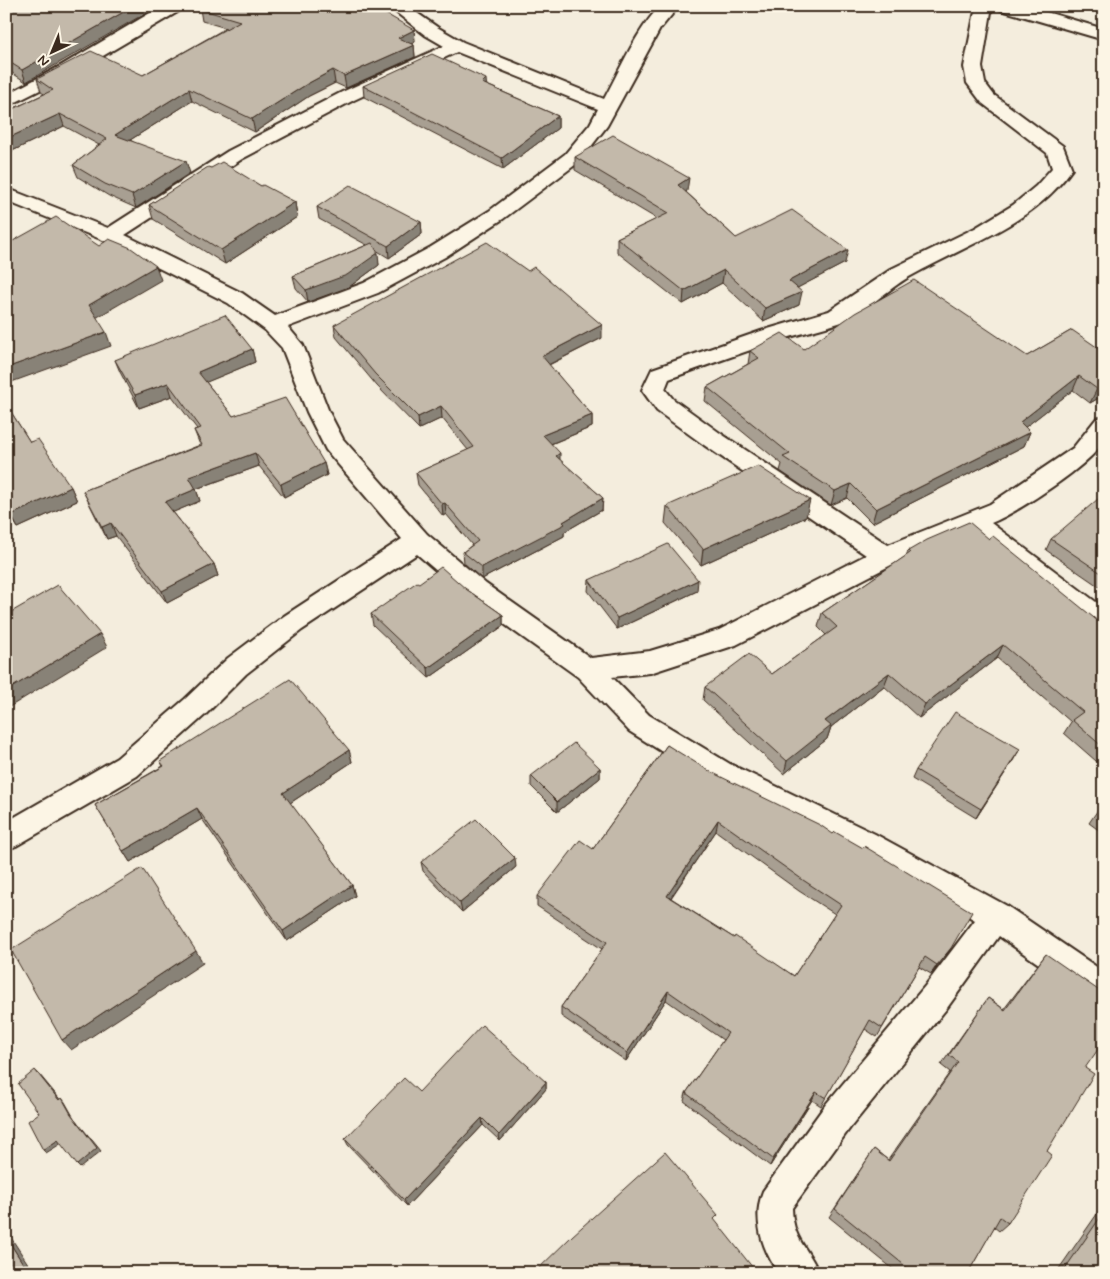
<svg xmlns="http://www.w3.org/2000/svg" width="1110" height="1279" font-family="Mynerve,sans-serif">
  <style>
    .lines { fill: none; stroke-linecap: round; stroke-linejoin: round }
    .street-casing { stroke: #3b2a1e; stroke-width: 4 }
    .street { fill: #fcf5e5; fill-rule: evenodd }
    .wall { fill: #a89f92; stroke: #3b2a1e; fill-rule: evenodd }
    .shaded-wall { fill: #888277; stroke: #3b2a1e }
    .building { fill: #c3b9aa; stroke: #3b2a1e; fill-rule: evenodd }
  </style>
  <rect width="100%" height="100%" fill="#f4eddd"/>
  <filter id="ink" filterUnits="userSpaceOnUse"><feTurbulence type="fractalNoise" baseFrequency=".02" numOctaves="2"/><feDisplacementMap in="SourceGraphic" scale="10" xChannelSelector="R" yChannelSelector="G"/><feConvolveMatrix kernelMatrix="1 2 1 2 8 2 1 2 1" color-interpolation-filters="sRGB"/></filter>
  <g filter="url(#ink)">
    <g class="lines">
      <g class="street-casing">
        <g id="street">
          <path d="M162,6H183L181,10L74,73L6,107V95L62,65Z"/>
          <path d="M388,6H407L437,27L463,42L604,99C619,72 639,25 661,6H679L660,29L607,126L579,162L503,219L445,257L378,293L288,327L303,345L329,412L343,439L427,534L486,584L591,658L650,651L719,630L866,555L704,445L657,411L642,390L652,369L761,331L829,311L893,268L975,228L1013,205L1036,186L1052,168L1047,153L982,103L967,83L964,67L976,6H992L982,67L985,83L994,95L1063,146L1072,169C1033,225 965,245 909,277C889,288 862,315 842,322C821,329 798,334 777,341C741,353 705,366 669,379L665,389L673,399L720,433L888,545L990,504L1073,448L1096,419L1104,417C1104,424 1106,437 1102,443C1089,466 1016,513 991,523L1104,608V632L1095,629L968,533L895,563L736,645L650,673L612,677L649,715L730,764L875,834L1007,906L1104,972V1006L1093,1002L999,936L947,1008L850,1128L792,1208C793,1241 807,1245 819,1273H779C762,1250 752,1218 763,1191L826,1104L925,986L975,920L855,852L710,782L629,731L578,677L468,598L417,554L302,630L246,674L205,715L137,776L16,846L6,850V822L117,758L185,699L228,658L284,616L402,539L326,450L307,412L282,348L265,330L228,303L103,240L6,201V188L108,228L228,151L342,92L444,46L425,35ZM457,52L598,109L590,124L565,154L489,211L431,247L364,283L275,316L242,293L125,235L242,159L354,100Z"/>
          <path d="M999,6H1026L1104,29V40L1001,10Z"/>
        </g>
      </g>
      <use href="#street" class="street"/>
    </g>
    <g class="wall">
      <path d="M6,6L26,82L6,69Z"/>
      <path d="M200,9L414,30L415,42L411,44L414,45L415,57L346,88L335,83L309,96L255,132L192,101L130,140L190,173L136,208L109,196L78,177L73,165L99,145L64,126L6,154V112L44,94L41,92L37,79L143,75L226,28L202,21Z"/>
      <path d="M487,85L558,116V128L503,169L364,97L363,86Z"/>
      <path d="M575,157L687,191L686,192L736,238L845,263L797,288L799,305L763,321L722,283L683,304L617,252V238L657,219L575,170Z"/>
      <path d="M211,168L261,186L295,202L297,217L225,264L153,219L149,205Z"/>
      <path d="M317,207L421,222L422,234L389,258L376,250L379,265L349,287L308,302L296,288L293,276L367,245L319,219Z"/>
      <path d="M334,325L602,338L549,365L592,415V427L551,444L560,460L603,498L602,510L564,532V536L482,579L464,563L463,552L472,545L446,514L443,516L418,485L416,473L468,450L442,418L419,429L377,386L336,337Z"/>
      <path d="M1072,330L1104,395L1090,403L1073,390L1025,427L1030,432L1024,446L872,523L847,498L831,505L780,471L782,464L705,401L707,387L748,364L750,351L804,349L1027,356Z"/>
      <path d="M252,349L255,362L206,382L233,416L324,463L327,475L284,497L259,466L196,489L200,501L173,512L214,564L218,576L167,603L116,536L107,539L83,491L200,445L194,430L197,429L172,396L139,408L120,372L115,360Z"/>
      <path d="M6,404L30,442L71,487L77,501L18,528L6,509Z"/>
      <path d="M1104,503V590L1046,550L1051,539Z"/>
      <path d="M667,506L806,517L701,565L665,523Z"/>
      <path d="M989,539L1104,626V768L1064,733L1071,722L997,658L919,718L884,686L831,727L827,739L784,774L703,700L705,687L772,674L826,635L818,627L822,613L906,556L908,551Z"/>
      <path d="M589,580L697,591L617,629L588,591Z"/>
      <path d="M466,589L503,615V626L429,678L373,625L371,614Z"/>
      <path d="M667,745L945,957L931,974L919,967L877,1037L865,1029L821,1106L812,1100L770,1166L684,1101L686,1093L723,1040L666,1000L626,1061L561,1016V1007L602,949L537,906V896L593,849ZM716,831L799,891L835,914L794,976L671,898Z"/>
      <path d="M349,750L352,762L290,803L352,885L355,896L287,941L202,819L130,862L95,805L163,766L160,761Z"/>
      <path d="M1014,759L976,818L912,779L916,770Z"/>
      <path d="M600,768V778L557,812L531,786V776Z"/>
      <path d="M1104,801V834L1089,823Z"/>
      <path d="M421,862L516,867L462,912L423,871Z"/>
      <path d="M1046,954L1085,1068L1047,1151L1008,1223L999,1231L994,1227L968,1273H898L829,1217L874,1149L888,1160L950,1072L941,1065L988,998L1004,1009Z"/>
      <path d="M546,1082V1089L500,1141L483,1125L407,1206L348,1145L345,1139L419,1092Z"/>
      <path d="M1104,1204V1273H1056Z"/>
    </g>
    <g class="shaded-wall">
      <path d="M134,6H158L26,82L22,70Z"/>
      <path d="M414,30L415,42L400,50L398,38Z"/>
      <path d="M414,45L415,57L346,88L344,76Z"/>
      <path d="M333,70L335,83L309,96L255,132L252,119L307,84Z"/>
      <path d="M486,79L487,91L482,83Z"/>
      <path d="M189,89L192,101L119,147L115,135Z"/>
      <path d="M60,114L64,126L6,154V139Z"/>
      <path d="M558,116V128L503,169L502,158Z"/>
      <path d="M186,161L190,173L136,208L132,195Z"/>
      <path d="M689,178L687,191L677,198L678,185Z"/>
      <path d="M295,202L297,217L225,264L221,250Z"/>
      <path d="M421,222L422,234L389,258L388,246Z"/>
      <path d="M848,250L845,263L786,294L789,281Z"/>
      <path d="M378,253L379,265L349,287L308,302L306,290Z"/>
      <path d="M156,266L161,280L94,319L89,305Z"/>
      <path d="M724,270L722,283L683,304L684,291Z"/>
      <path d="M802,292L799,305L763,321L765,308Z"/>
      <path d="M602,325V338L542,368V356Z"/>
      <path d="M106,332L111,346L6,384V368Z"/>
      <path d="M252,349L255,362L202,384L198,372Z"/>
      <path d="M1079,376L1073,390L1014,436L1020,422Z"/>
      <path d="M168,383L172,396L139,408L135,395Z"/>
      <path d="M1104,385V395L1090,403L1097,389Z"/>
      <path d="M441,406L442,418L419,429L418,417Z"/>
      <path d="M592,415V427L543,447V435Z"/>
      <path d="M1030,432L1024,446L872,523L876,509Z"/>
      <path d="M255,453L259,466L193,490L189,477Z"/>
      <path d="M560,453V465L556,456Z"/>
      <path d="M324,463L327,475L284,497L281,484Z"/>
      <path d="M851,484L847,498L831,505L835,491Z"/>
      <path d="M71,487L77,501L18,528L11,515Z"/>
      <path d="M196,489L200,501L169,514L165,502Z"/>
      <path d="M603,498L602,510L564,532V536L482,579V567L563,522Z"/>
      <path d="M810,500L806,517L701,565L703,549Z"/>
      <path d="M445,503L446,514L443,516L442,504Z"/>
      <path d="M111,523L116,536L107,539L102,527Z"/>
      <path d="M214,564L218,576L167,603L162,591Z"/>
      <path d="M698,580L697,591L617,629V618Z"/>
      <path d="M503,615V626L429,678L428,668Z"/>
      <path d="M100,634L107,647L6,709V691Z"/>
      <path d="M1003,645L997,658L919,718L925,704Z"/>
      <path d="M889,673L884,686L831,727L827,739L784,774L787,761L825,721Z"/>
      <path d="M1020,749L1014,759L976,818L981,809Z"/>
      <path d="M349,750L352,762L287,805L283,793Z"/>
      <path d="M600,768V778L557,812V802Z"/>
      <path d="M6,803L12,811L6,814Z"/>
      <path d="M197,808L202,819L130,862L123,851Z"/>
      <path d="M718,820L716,831L665,906L667,896Z"/>
      <path d="M515,858L516,867L462,912L460,903Z"/>
      <path d="M352,885L355,896L287,941L283,931Z"/>
      <path d="M951,948L945,957L931,974L937,965Z"/>
      <path d="M196,951L203,963L71,1050L62,1040Z"/>
      <path d="M668,991L666,1000L626,1061L627,1053Z"/>
      <path d="M35,1070L39,1074L63,1103L59,1100Z"/>
      <path d="M546,1082V1089L500,1141L499,1135Z"/>
      <path d="M816,1092L812,1100L770,1166L773,1159Z"/>
      <path d="M62,1098L65,1102L74,1118L101,1151L80,1168L77,1165Z"/>
      <path d="M482,1118L483,1125L407,1206L404,1200Z"/>
      <path d="M58,1140L62,1143L46,1153L43,1150Z"/>
      <path d="M6,1230L34,1273H29L6,1237Z"/>
    </g>
    <g class="building">
      <path d="M6,6H134L22,70L6,60Z"/>
      <path d="M204,6H372L414,30L398,38L414,45L344,76L333,70L307,84L252,119L189,89L115,135L186,161L132,195L105,184L73,165L107,139L60,114L6,139V112L53,90L37,79L91,51L143,75L240,21L200,9Z"/>
      <path d="M432,54L486,79L482,83L558,116L502,158L363,86Z"/>
      <path d="M613,135L689,178L678,185L736,238L792,210L848,250L789,281L802,292L765,308L724,270L684,291L617,238L669,213L575,157Z"/>
      <path d="M222,162L261,186L263,185L295,202L221,250L149,205L208,167L211,168Z"/>
      <path d="M350,185L421,222L388,246L317,207Z"/>
      <path d="M56,217L99,246L109,239L131,248L156,266L89,305L106,332L6,368V236L13,241Z"/>
      <path d="M487,242L528,271L534,267L602,325L542,356L592,415L543,435L560,453L556,456L603,498L563,522L565,524L482,567L463,552L478,541L445,503L442,504L416,473L474,447L441,406L418,417L375,374L334,325Z"/>
      <path d="M372,243L378,253L347,275L306,290L293,276Z"/>
      <path d="M914,280L1027,356L1072,330L1104,352V385L1097,389L1079,376L1020,422L1030,432L876,509L851,484L835,491L783,457L790,454L707,387L759,358L750,351L782,333L804,349L855,313Z"/>
      <path d="M225,315L252,349L198,372L233,416L285,398L324,463L281,484L255,453L189,477L196,489L165,502L214,564L162,591L111,523L102,527L83,491L202,445L194,430L201,428L168,383L135,395L115,360Z"/>
      <path d="M6,404L30,442L38,439L71,487L11,515L6,507Z"/>
      <path d="M758,466L810,500L703,549L667,506Z"/>
      <path d="M1098,499L1104,503V575L1051,539Z"/>
      <path d="M969,522L989,539L993,536L1104,626V748L1072,720L1083,712L1003,645L925,704L889,673L825,721L831,726L787,761L705,687L749,654L772,674L837,627L822,613L910,553L908,551L927,540Z"/>
      <path d="M668,544L698,580L617,618L589,580Z"/>
      <path d="M441,567L466,589L503,615L428,668L371,614L417,582L419,583Z"/>
      <path d="M58,585L100,634L6,691V615Z"/>
      <path d="M290,679L349,750L283,793L352,885L283,931L197,808L123,851L95,805L164,766L160,761Z"/>
      <path d="M955,712L1020,749L981,809L916,770Z"/>
      <path d="M574,743L600,768L557,802L531,776Z"/>
      <path d="M667,745L711,772L820,825L833,834L835,832L863,848L864,846L972,912L951,948L937,965L925,957L882,1028L870,1020L826,1098L816,1092L773,1159L686,1093L728,1033L668,991L627,1053L561,1007L607,942L537,896L580,840L593,849ZM718,820L803,880L841,905L794,976L735,936L734,938L667,896Z"/>
      <path d="M1104,801V816L1097,811Z"/>
      <path d="M476,819L515,858L460,903L421,862Z"/>
      <path d="M142,868L196,951L62,1040L11,950Z"/>
      <path d="M1046,954L1104,994V1041L1085,1068L1094,1074L1047,1151L1052,1155L1008,1223L1000,1217L968,1273H914L835,1209L874,1149L889,1161L958,1062L949,1055L988,998L1005,1010Z"/>
      <path d="M482,1025L546,1082L499,1135L482,1118L404,1200L345,1139L404,1078L419,1092Z"/>
      <path d="M35,1070L59,1100L62,1098L71,1114L97,1148L77,1165L58,1140L43,1150L28,1121L39,1113L18,1084Z"/>
      <path d="M665,1152L718,1215L714,1219L757,1273H534L572,1236Z"/>
      <path d="M1104,1212V1273H1062Z"/>
      <path d="M6,1237L29,1273H6Z"/>
    </g>
  </g>
  <rect width="1110" height="1279" fill="none" stroke="#fcf5e5" stroke-width="25"/>
  <rect x="12" y="12" width="1085" height="1254" fill="none" stroke="#3b2a1e" stroke-width="2" filter="url(#ink)"/>
  <g transform="translate(52 52) rotate(224)" stroke="#fcf5e5" stroke-width="4" paint-order="stroke">
  <path d="M0-4L9 19L0 12L-9 19Z" fill="#3b2a1e"/>
  <text y="-8" font-size="14" font-weight="bold" text-anchor="middle" fill="#3b2a1e">N</text>
  </g>
</svg>
